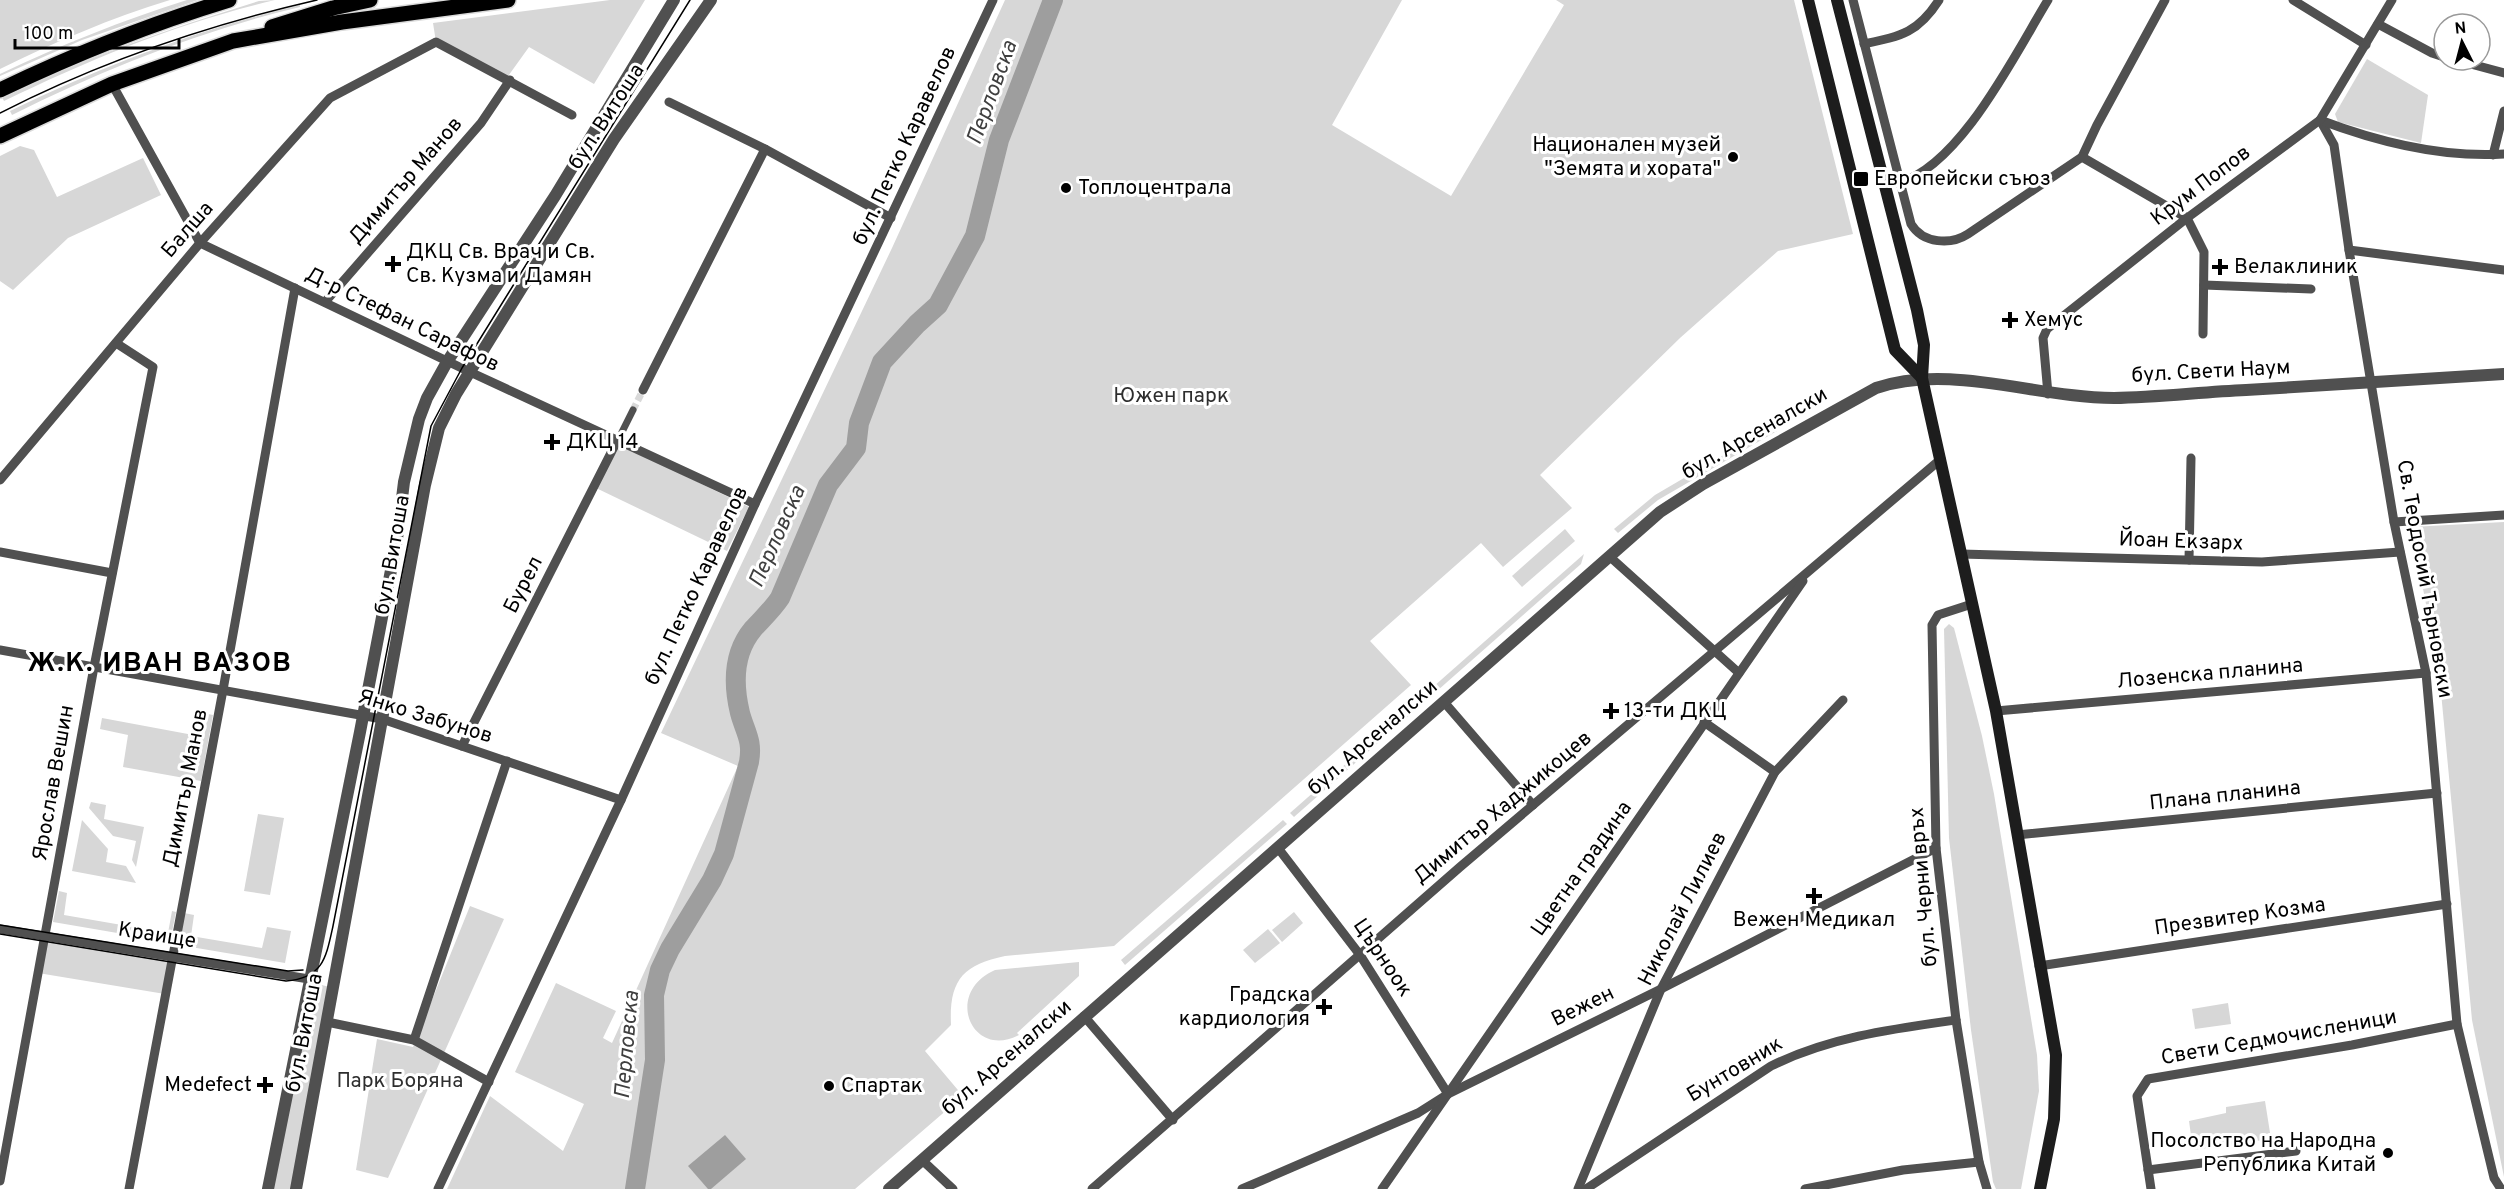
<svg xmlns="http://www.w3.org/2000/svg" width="2504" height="1189" font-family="Overpass,sans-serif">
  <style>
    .green { fill: #d7d7d7 }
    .water { fill: #9e9e9e }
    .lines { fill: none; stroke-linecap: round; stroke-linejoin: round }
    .river { stroke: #9e9e9e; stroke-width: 20 }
    .pedestrian-tunnel { stroke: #d9d9d9; stroke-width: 7; stroke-dasharray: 7 3.5; stroke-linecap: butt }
    .primary-casing { stroke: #dbdbdb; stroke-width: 18 }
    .pedestrian { stroke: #505050; stroke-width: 7 }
    .minor { stroke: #505050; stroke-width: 9 }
    .tertiary { stroke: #505050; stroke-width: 12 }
    .secondary { stroke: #1d1d1d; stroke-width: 12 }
    .primary { stroke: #000; stroke-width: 15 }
    .tram { stroke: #000; stroke-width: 1.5 }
    .poi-dot { fill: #000; stroke: #fff; stroke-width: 2 }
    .labels { text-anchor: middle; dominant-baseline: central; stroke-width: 6; stroke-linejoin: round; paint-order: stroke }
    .street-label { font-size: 21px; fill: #000; stroke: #fff }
    .poi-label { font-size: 21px; fill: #000; stroke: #fff; text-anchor: start }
    .park-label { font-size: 21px; fill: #2e2e2e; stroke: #fff }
    .water-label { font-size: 22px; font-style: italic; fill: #3f3f3f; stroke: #fff }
    .district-label { font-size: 27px; font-weight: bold; letter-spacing: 1.5px; fill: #000; stroke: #fff }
  </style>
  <rect width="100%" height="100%" fill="#fff"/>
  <g class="green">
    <path d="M0,0H170C111,18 55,42 0,69Z"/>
    <path d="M187,0H198L82,40L0,76V74C61,45 123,20 187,0Z"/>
    <path d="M275,0C181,22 90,59 4,101L2,97C86,57 171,28 259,1Z"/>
    <path d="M610,0H645L594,84L529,47L506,79L436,42L433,23Z"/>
    <path d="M1005,0H1402L1332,125L1451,196L1564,5L1556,0H1794L1853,234L1778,251L1680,338L1540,475L1572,508L1503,567L1481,543L1370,641L1411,685L1114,946L1005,956C962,965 949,981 951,1025L925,1051L963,1096L855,1189H447L490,1096L563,1151L584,1104L515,1072L556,983L616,1011L603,1038L612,1043L738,766L661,733L892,248Z"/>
    <path d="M300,5V7C200,31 104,69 12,115L10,111C103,66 199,29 300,5Z"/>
    <path d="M2367,59L2428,95L2421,143L2338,122L2335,114Z"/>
    <path d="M20,146L34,150L57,197L143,158L161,195L68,238L13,290L0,281V156Z"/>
    <path d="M1773,426L1777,431L1658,500L1618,533L1614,529L1655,495Z"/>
    <path d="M617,443L749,507L727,551L596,488Z"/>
    <path d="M2504,522V1177L2472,1020L2439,671L2411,527Z"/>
    <path d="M1565,529L1575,541L1522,587L1512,576Z"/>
    <path d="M1584,554L1581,564L1294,817L1290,813Z"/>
    <path d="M1949,624L1954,628L1982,736L1994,794L2037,1055L2039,1091L2021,1189H1996L1993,1182L1971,1030L1949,838L1944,629Z"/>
    <path d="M208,714L213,715L201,781L123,767L128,735L100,729L102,718L204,737Z"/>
    <path d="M91,802L106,805L104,819L144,827L136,867L132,860L136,841L113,836L89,808Z"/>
    <path d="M258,814L284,818L270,895L244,891Z"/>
    <path d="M82,820L108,849L106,862L126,866L136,883L72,871Z"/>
    <path d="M1283,820L1287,824L1125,965L1121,960Z"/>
    <path d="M59,891L67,893L64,915L168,933L172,911L176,912L170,942L53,922Z"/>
    <path d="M470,906L504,919L388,1178L356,1170L377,1039L413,1047Z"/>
    <path d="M1294,912L1303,923L1282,942L1272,930Z"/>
    <path d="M184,913L194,915L191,936L262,948L267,927L291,931L285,963L179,945Z"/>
    <path d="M1268,929L1280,943L1255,963L1243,950Z"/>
    <path d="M44,941L171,962L165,994L38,973Z"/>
    <path d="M1079,962V976L1017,1033L1019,1035C972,1060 943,993 995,970Z"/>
    <path d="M313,983L330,987L291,1189H272Z"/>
    <path d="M2228,1003L2231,1024L2195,1029L2192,1009Z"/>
    <path d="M2265,1101L2271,1139L2193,1150L2189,1121L2226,1113V1107Z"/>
  </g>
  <path class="water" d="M725,1135L746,1159L711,1189H708L688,1166Z"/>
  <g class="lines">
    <path class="river" d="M635,1189L655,1060L654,995L660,970L670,949L712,880L724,854L749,762C753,740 745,732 740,713C733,684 733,653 753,629C762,619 772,610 780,598L828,485L856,448L859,423L882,362L917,324L938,305L975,236L999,140L1053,0"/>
    <path class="pedestrian-tunnel" d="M633,410L643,390"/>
    <g class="primary-casing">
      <g id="primary">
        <path d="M272,27L333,8L370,0"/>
        <path d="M0,90C75,54 150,24 229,0"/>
        <path d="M0,136L112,84L233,41L342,22L508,0"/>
      </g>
    </g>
    <path class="pedestrian" d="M622,432L633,410"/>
    <g class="minor">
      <path d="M1853,0L1911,224C1923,244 1951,245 1968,234L2082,157L2097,125L2165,0"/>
      <path d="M2293,0L2366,45"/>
      <path d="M2378,24L2432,53L2444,57"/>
      <path d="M1864,44C1901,36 1918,33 1939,0"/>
      <path d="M2456,60L2504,73"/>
      <path d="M112,84L200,243L470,372L755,504"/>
      <path d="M669,102L765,149L891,218"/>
      <path d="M2320,120L2334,145L2349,250L2394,522L2426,673L2457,1024L2494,1178L2501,1189"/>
      <path d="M2320,120C2378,142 2441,158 2504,154"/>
      <path d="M2493,155L2504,111"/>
      <path d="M2082,157L2187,218L2204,252L2203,334"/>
      <path d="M1899,183C1961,165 2015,54 2048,0"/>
      <path d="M2349,250L2504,270"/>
      <path d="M2204,285L2311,289"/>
      <path d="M325,302L481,123L510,80"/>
      <path d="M643,390L765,149"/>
      <path d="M2048,394L2043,338L2047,329L2187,218L2320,120L2392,0"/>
      <path d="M0,480L200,243L330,98L436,42L572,115"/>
      <path d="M2394,522L2504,515"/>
      <path d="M0,552L112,573"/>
      <path d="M1961,554L2262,562L2400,552"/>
      <path d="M1609,556L1739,673"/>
      <path d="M2189,560L2191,458"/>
      <path d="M1972,604L1938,615L1932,625L1936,848L1956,1020L1979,1162L1987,1189"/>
      <path d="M0,650L382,719L621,800"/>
      <path d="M1444,702L1533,805"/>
      <path d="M1996,711L2426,673"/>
      <path d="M1704,722L1775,772"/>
      <path d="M462,746L617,441"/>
      <path d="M2017,835L2437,793"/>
      <path d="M1278,848L1360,955L1448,1094"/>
      <path d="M0,929L309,979"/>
      <path d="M2039,966L2447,904"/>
      <path d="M1084,1016L1173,1120"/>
      <path d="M327,1022L414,1040L489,1082"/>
      <path d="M414,1040L507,761"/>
      <path d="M922,1160L953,1189"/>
      <path d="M2148,1170L2296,1151"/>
      <path d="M0,1181L94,667L153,367L116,343"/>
      <path d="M129,1189L223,690L295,288"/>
      <path d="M438,1189L621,800L755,504L993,0"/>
      <path d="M1092,1189L1460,867L1941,459"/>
      <path d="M1242,1189L1418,1113L1448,1094L1661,989L1936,848"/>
      <path d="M1382,1189L1803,581"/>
      <path d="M1578,1189L1661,989L1775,772L1843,700"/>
      <path d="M1586,1189L1771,1066C1830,1037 1892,1029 1956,1020"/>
      <path d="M1805,1189L1903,1170L1979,1162"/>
      <path d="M2151,1189L2137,1096L2148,1079L2352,1045L2457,1024"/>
    </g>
    <g class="tertiary">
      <path d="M268,1189L360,732L397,539L404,482L419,419L427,398L447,362L555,196L674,0"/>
      <path d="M296,1189L425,485L439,428L456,394L614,139L711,0"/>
      <path d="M889,1189L1660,512L1703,484L1876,388C1950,363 2037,398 2114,398C2158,397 2202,392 2246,390C2332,384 2418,380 2504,374"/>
    </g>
    <g class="secondary">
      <path d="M1808,0L1895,350L1922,378"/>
      <path d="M1837,0L1917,310L1924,345L1922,378L1996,711L2056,1055L2054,1119L2040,1189"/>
    </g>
    <use href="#primary" class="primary"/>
    <g class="tram">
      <path d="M0,113C100,62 208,25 317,0"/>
      <path d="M0,925L288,971L303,970"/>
      <path d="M0,934L286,981C323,978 326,958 333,926L431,426L462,368L690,0"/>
    </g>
  </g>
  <g class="poi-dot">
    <circle cx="1733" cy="157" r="6"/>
    <rect x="1853" y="171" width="16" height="16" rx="3"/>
    <circle cx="1066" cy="188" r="6"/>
    <path d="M390 255h6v6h6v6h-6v6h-6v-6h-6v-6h6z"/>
    <path d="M2217 258h6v6h6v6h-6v6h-6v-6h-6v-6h6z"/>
    <path d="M2007 311h6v6h6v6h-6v6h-6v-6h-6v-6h6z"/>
    <path d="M549 433h6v6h6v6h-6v6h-6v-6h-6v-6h6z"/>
    <path d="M1608 702h6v6h6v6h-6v6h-6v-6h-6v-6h6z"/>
    <path d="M1811 887h6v6h6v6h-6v6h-6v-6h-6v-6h6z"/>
    <path d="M1321 998h6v6h6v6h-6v6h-6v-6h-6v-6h6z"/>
    <path d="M262 1076h6v6h6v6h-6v6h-6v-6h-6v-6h6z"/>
    <circle cx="829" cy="1086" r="6"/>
    <circle cx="2388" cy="1153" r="6"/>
  </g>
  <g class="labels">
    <g class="street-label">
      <text transform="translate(607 117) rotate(-57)">бул. Витоша</text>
      <text transform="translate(905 146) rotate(-65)">бул. Петко Каравелов</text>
      <text transform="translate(406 181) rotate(-49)">Димитър Манов</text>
      <text transform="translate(2201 186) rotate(-37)">Крум Попов</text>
      <text transform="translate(188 230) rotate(-49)">Балша</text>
      <text transform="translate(402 320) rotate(26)">Д-р Стефан Сарафов</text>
      <text transform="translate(2211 372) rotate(-3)">бул. Свети Наум</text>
      <text transform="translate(1755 434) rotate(-30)">бул. Арсеналски</text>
      <text transform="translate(2181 542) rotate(2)">Йоан Екзарх</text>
      <text transform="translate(393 555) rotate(-80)">бул. Витоша</text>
      <text transform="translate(2424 579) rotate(80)">Св. Теодосий Търновски</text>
      <text transform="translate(524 585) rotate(-63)">Бурел</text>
      <text transform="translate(697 586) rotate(-65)">бул. Петко Каравелов</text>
      <text transform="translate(2210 674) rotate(-5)">Лозенска планина</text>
      <text transform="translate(425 717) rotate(17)">Янко Забунов</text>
      <text transform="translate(1373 738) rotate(-41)">бул. Арсеналски</text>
      <text transform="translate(54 783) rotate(-80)">Ярослав Вешин</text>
      <text transform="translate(186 788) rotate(-79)">Димитър Манов</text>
      <text transform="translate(2225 796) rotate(-6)">Плана планина</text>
      <text transform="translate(1503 808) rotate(-40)">Димитър Хаджикоцев</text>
      <text transform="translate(1582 869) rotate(-55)">Цветна градина</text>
      <text transform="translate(1924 887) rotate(-95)">бул. Черни връх</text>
      <text transform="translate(1683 909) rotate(-63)">Николай Лилиев</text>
      <text transform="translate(2240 917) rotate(-8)">Презвитер Козма</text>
      <text transform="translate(157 936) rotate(9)">Краище</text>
      <text transform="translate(1382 958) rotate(56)">Църноок</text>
      <text transform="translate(1583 1007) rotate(-26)">Вежен</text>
      <text transform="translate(305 1033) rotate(-79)">бул. Витоша</text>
      <text transform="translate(2279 1038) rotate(-10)">Свети Седмочисленици</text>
      <text transform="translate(1007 1058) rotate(-41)">бул. Арсеналски</text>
      <text transform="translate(1735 1070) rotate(-31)">Бунтовник</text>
    </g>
    <g class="poi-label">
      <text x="1721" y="145" text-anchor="end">Национален музей<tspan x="1721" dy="24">"Земята и хората"</tspan></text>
      <text x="1874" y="179">Европейски съюз</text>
      <text x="1078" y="188">Топлоцентрала</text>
      <text x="406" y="252">ДКЦ Св. Врач и Св.<tspan x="406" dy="24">Св. Кузма и Дамян</tspan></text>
      <text x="2234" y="267">Велаклиник</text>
      <text x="2024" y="320">Хемус</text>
      <text x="566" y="442">ДКЦ 14</text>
      <text x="1624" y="711">13-ти ДКЦ</text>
      <text x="1814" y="920" text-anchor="middle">Вежен Медикал</text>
      <text x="1310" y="995" text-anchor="end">Градска<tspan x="1310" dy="24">кардиология</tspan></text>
      <text x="252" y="1085" text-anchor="end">Medefect</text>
      <text x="841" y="1086">Спартак</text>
      <text x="2376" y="1141" text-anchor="end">Посолство на Народна<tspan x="2376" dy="24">Република Китай</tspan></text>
    </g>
    <g class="park-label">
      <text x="1171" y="396">Южен парк</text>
      <text x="400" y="1081">Парк Боряна</text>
    </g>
    <g class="water-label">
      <text transform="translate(993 93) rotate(-70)">Перловска</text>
      <text transform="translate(778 537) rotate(-66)">Перловска</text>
      <text transform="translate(628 1045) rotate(-85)">Перловска</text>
    </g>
    <g class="district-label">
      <text x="160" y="664">Ж.К. ИВАН ВАЗОВ</text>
    </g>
  </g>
  <g transform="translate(2462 42) rotate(354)"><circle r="28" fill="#ffffff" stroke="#999999" stroke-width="1.5"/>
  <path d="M0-4.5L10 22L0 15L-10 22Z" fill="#000000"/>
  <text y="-9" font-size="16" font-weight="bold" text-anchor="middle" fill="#000000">N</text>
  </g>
  <path d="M15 39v9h164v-9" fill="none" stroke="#000000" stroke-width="3"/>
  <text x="24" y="39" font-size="18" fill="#000000" stroke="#ffffff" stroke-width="4.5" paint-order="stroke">100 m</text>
</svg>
